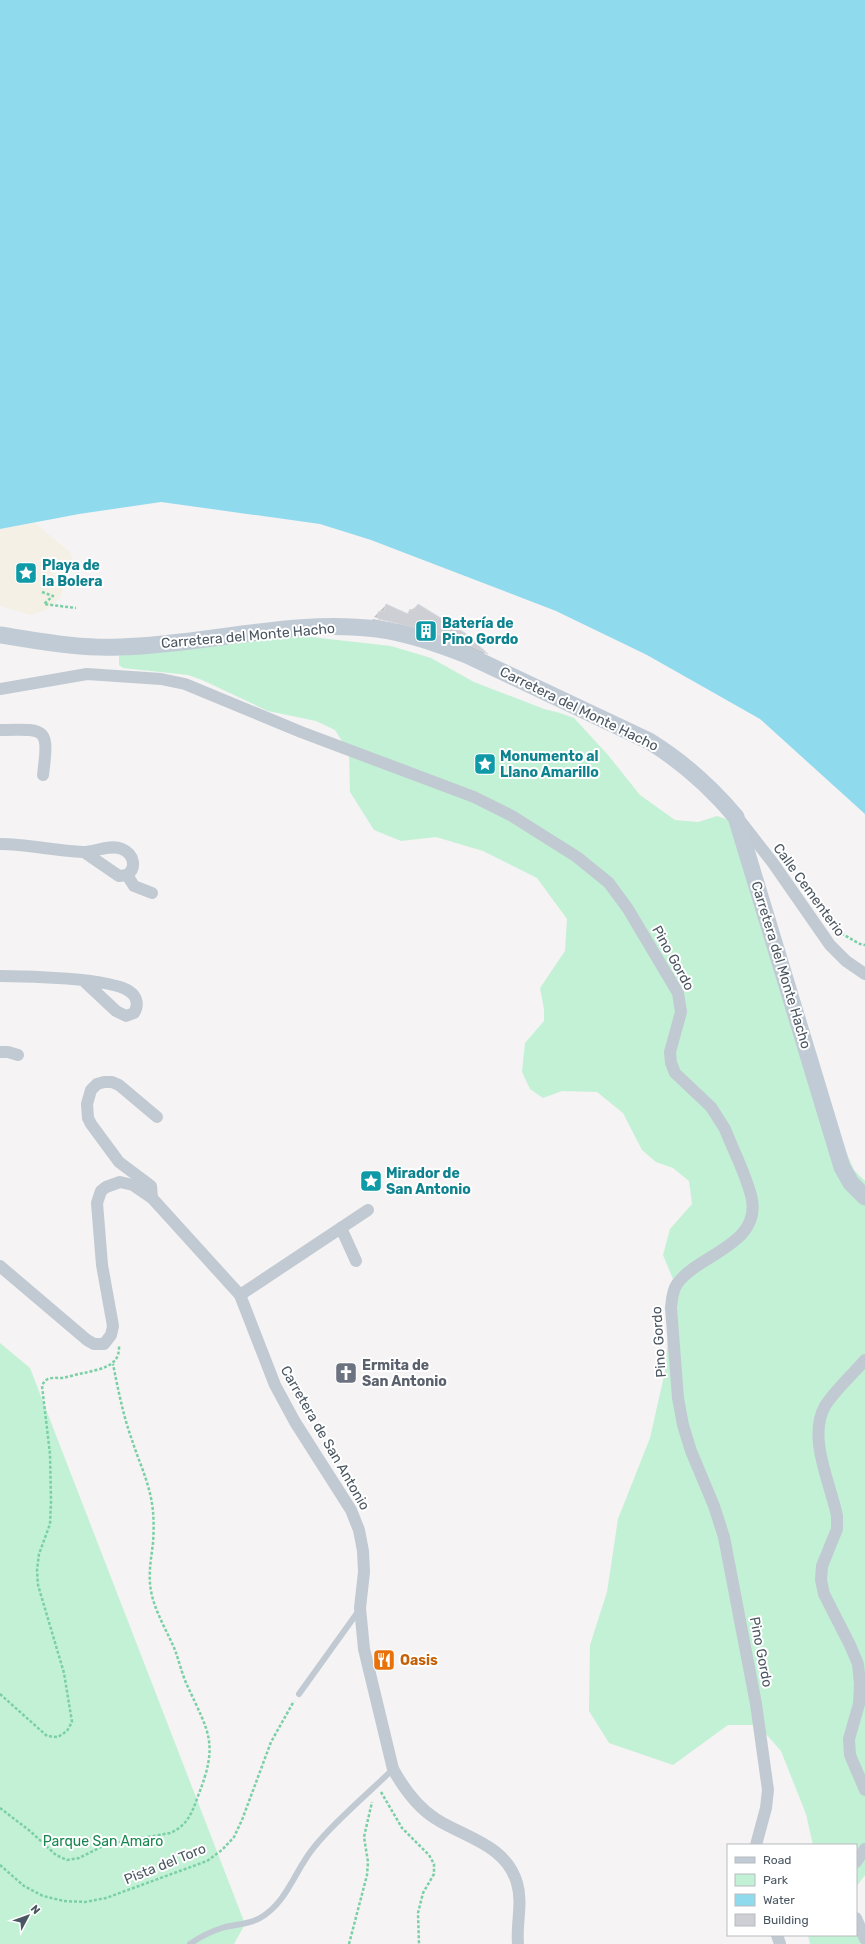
<svg xmlns="http://www.w3.org/2000/svg" width="865" height="1944" font-family="Rubik,sans-serif">
  <style>
    .green { fill: #c3f1d5 }
    .sand { fill: #f5f0e5 }
    .water { fill: #90daee }
    .shadow { fill: #0003 }
    .building { fill: #cdcfd5; stroke: #d7d9de }
    .lines { fill: none; stroke-linecap: round; stroke-linejoin: round }
    .path { stroke: #7ad0a6; stroke-width: 2.5; stroke-dasharray: 3 2; stroke-linecap: butt }
    .lane { stroke: #c1cad2; stroke-width: 6 }
    .street { stroke: #c1cad2; stroke-width: 12 }
    .secondary { stroke: #c1cbd6; stroke-width: 17 }
    .labels { text-anchor: middle; dominant-baseline: central; stroke-width: 4; stroke-linejoin: round; paint-order: stroke }
    .culture-label { font-size: 14px; font-weight: bold; fill: #0d838f; stroke: #fff; text-anchor: start }
    .street-label { font-size: 14px; fill: #4a5661; stroke: #fff }
    .worship-label { font-size: 14px; font-weight: bold; fill: #5b616d; stroke: #fff; text-anchor: start }
    .food-label { font-size: 14px; font-weight: bold; fill: #c56008; stroke: #fff; text-anchor: start }
    .park-label { font-size: 14px; fill: #17864f; stroke: #fff }
  </style>
  <rect width="100%" height="100%" fill="#f5f3f3"/>
  <g class="green">
    <path d="M293,635L391,646L431,658L474,682L544,709L560,713L574,718L608,755L640,795L675,820L698,822L717,816L732,821L836,1129L854,1170L865,1181V1875L856,1887V1845H813L806,1814L781,1751L758,1725H728L673,1765L609,1743L589,1711L590,1645L607,1592L618,1519L650,1438L666,1367L670,1295L673,1279L663,1255L670,1229L692,1204L689,1181L673,1168L656,1162L642,1150L623,1113L597,1092L562,1091L543,1098L530,1089L522,1072L525,1043L544,1021V1009L540,988L565,951L567,919L537,878L483,851L436,837L401,841L374,830L350,792L349,752L335,730L316,721L268,711L202,680L188,675L123,668L119,665V656L126,644Z"/>
    <path d="M0,1343L30,1368L245,1924L234,1944H0Z"/>
    <path d="M856,1917L865,1944H810L808,1935H856Z"/>
  </g>
  <path class="sand" d="M35,523L71,553L73,561L56,563L48,566L56,579L64,586L60,598L46,610L31,615L0,606V529Z"/>
  <path class="water" d="M0,0H865V814L760,719L647,655L556,611L371,540L320,524L161,502L79,514L0,529Z"/>
  <path class="shadow" d="M386,605L406,614L418,605L464,633L485,653L476,661L370,622L373,619L401,625L398,623L374,617Z"/>
  <path class="building" d="M386,604L408,614L410,609L413,611L418,604L465,633L488,654L471,646L426,630L378,619V612L384,611Z"/>
  <g class="lines">
    <g class="path">
      <path d="M42,592L53,596L44,604L76,608"/>
      <path d="M837,931L860,944L865,945"/>
      <path d="M0,1694L47,1736L58,1737L67,1731L72,1722L64,1673L38,1585L37,1570L39,1554L50,1524L51,1502L50,1454L42,1386C46,1376 53,1378 62,1378C69,1377 77,1374 84,1373C100,1369 120,1367 119,1346"/>
      <path d="M381,1792L402,1828L429,1855L434,1864V1874L423,1893L418,1913L419,1944"/>
      <path d="M0,1808L30,1831L56,1855L67,1860L79,1858L105,1845L170,1833C187,1826 192,1813 198,1796C219,1743 209,1733 187,1685C182,1674 179,1661 175,1650C167,1631 155,1612 151,1591C148,1575 151,1559 153,1543C154,1528 154,1512 151,1498C147,1478 138,1459 132,1440C123,1415 118,1389 113,1364"/>
      <path d="M0,1865L24,1886L43,1896L64,1901L85,1902L106,1898L207,1861L222,1850L234,1837L242,1820L271,1742L294,1701"/>
      <path d="M349,1944L367,1875L368,1862L364,1837L372,1802"/>
    </g>
    <g class="lane">
      <path d="M299,1694L360,1609"/>
      <path d="M190,1944C201,1936 212,1931 225,1927C237,1924 250,1924 260,1918C288,1902 295,1869 315,1846C336,1820 369,1793 393,1769"/>
    </g>
    <g class="street">
      <path d="M0,689L87,674L161,679L185,684L301,732L474,797L512,816L577,857L609,883L628,909L678,993L681,1012L670,1052L671,1063L675,1073L711,1107L725,1129C733,1150 748,1178 752,1200C760,1245 697,1255 677,1284C672,1291 672,1300 671,1308L678,1398L683,1425L691,1451L714,1506L724,1537L756,1704L768,1790L766,1808L756,1845"/>
      <path d="M0,730C47,729 49,727 43,775"/>
      <path d="M741,822L773,863L830,945L846,961L865,974"/>
      <path d="M0,844C27,844 55,851 83,852C95,852 110,844 122,849C134,854 137,868 127,875L119,876L84,852"/>
      <path d="M127,875L134,886L152,893"/>
      <path d="M0,976C26,976 110,978 129,991C137,996 139,1005 134,1013L126,1016L116,1011L84,981"/>
      <path d="M0,1052H8L18,1055"/>
      <path d="M152,1198L151,1186L119,1162L91,1124L88,1118L87,1104L91,1090L97,1084L104,1082H112L119,1085L157,1117"/>
      <path d="M341,1228L356,1261"/>
      <path d="M0,1266L87,1340L94,1344H104L111,1335L113,1326L102,1265L97,1203L101,1191L106,1187L120,1182L133,1185L152,1198L240,1295L275,1385L295,1422L351,1510L359,1530L363,1551L364,1572L360,1608L364,1649L393,1769C404,1789 417,1807 436,1819C466,1838 506,1845 517,1883C523,1903 516,1924 518,1944"/>
      <path d="M240,1295L368,1210"/>
      <path d="M865,1360C853,1374 834,1391 825,1406C807,1438 831,1484 837,1516V1529L822,1566L821,1580L824,1594L850,1645L858,1664L860,1684L859,1704L849,1739L850,1755L865,1790"/>
      <path d="M856,1862L865,1849"/>
      <path d="M856,1918L865,1939"/>
      <path d="M777,1935L780,1944"/>
    </g>
    <path class="secondary" d="M0,635C40,641 80,649 120,647C205,645 294,618 377,629C408,633 438,644 467,655L649,741C683,762 710,786 736,817L842,1167L851,1183L865,1197"/>
  </g>
  <defs>
    <g id="sight-square" transform="scale(1.15)"><rect x="-9" y="-9" width="18" height="18" rx="4" fill="#0f9aa8" stroke="#fff"/><path d="M0-6L1.8-2.2L6-1.7L2.9 1.2L3.7 5.4L0 3.3L-3.7 5.4L-2.9 1.2L-6-1.7L-1.8-2.2Z" fill="#fff"/></g>
    <g id="building-square" transform="scale(1.15)"><rect x="-9" y="-9" width="18" height="18" rx="4" fill="#0f9aa8" stroke="#fff"/><path d="M-4-6H4V6H1V3H-1V6H-4ZM-2.5-4.3h1.7v1.8h-1.7ZM.8-4.3h1.7v1.8H.8ZM-2.5-1h1.7V.8h-1.7ZM.8-1h1.7V.8H.8Z" fill="#fff"/></g>
    <g id="church-square" transform="scale(1.15)"><rect x="-9" y="-9" width="18" height="18" rx="4" fill="#6b7280" stroke="#fff"/><path d="M-1.2-6h2.4v3.5h3.3v2.4h-3.3V6h-2.4V-.1h-3.3v-2.4h3.3Z" fill="#fff"/></g>
    <g id="restaurant-square" transform="scale(1.15)"><rect x="-9" y="-9" width="18" height="18" rx="4" fill="#e8710a" stroke="#fff"/><path d="M-5-6h1v4h1v-4h1v4h1v-4h1v5L-1.5 .5V6h-2V.5L-5-1ZM5-6V6H3V1.5H1.5Q1.5-4 5-6Z" fill="#fff"/></g>
  </defs>
  <g fill-rule="evenodd">
    <use href="#sight-square" x="26" y="573"/>
    <use href="#building-square" x="426" y="631"/>
    <use href="#sight-square" x="485" y="764"/>
    <use href="#sight-square" x="371" y="1181"/>
    <use href="#church-square" x="346" y="1373"/>
    <use href="#restaurant-square" x="384" y="1660"/>
  </g>
  <g class="labels">
    <g class="culture-label">
      <text x="42" y="565">Playa de<tspan x="42" dy="16">la Bolera</tspan></text>
      <text x="442" y="623">Batería de<tspan x="442" dy="16">Pino Gordo</tspan></text>
      <text x="500" y="756">Monumento al<tspan x="500" dy="16">Llano Amarillo</tspan></text>
      <text x="386" y="1173">Mirador de<tspan x="386" dy="16">San Antonio</tspan></text>
    </g>
    <g class="street-label">
      <text transform="translate(248 636) rotate(-5)">Carretera del Monte Hacho</text>
      <text transform="translate(579 709) rotate(26)">Carretera del Monte Hacho</text>
      <text transform="translate(809 890) rotate(54)">Calle Cementerio</text>
      <text transform="translate(673 958) rotate(61)">Pino Gordo</text>
      <text transform="translate(781 965) rotate(73)">Carretera del Monte Hacho</text>
      <text transform="translate(659 1342) rotate(-94)">Pino Gordo</text>
      <text transform="translate(325 1438) rotate(60)">Carretera de San Antonio</text>
      <text transform="translate(761 1652) rotate(79)">Pino Gordo</text>
      <text transform="translate(165 1864) rotate(-22)">Pista del Toro</text>
    </g>
    <g class="worship-label">
      <text x="362" y="1365">Ermita de<tspan x="362" dy="16">San Antonio</tspan></text>
    </g>
    <g class="food-label">
      <text x="400" y="1660">Oasis</text>
    </g>
    <g class="park-label">
      <text x="103" y="1841">Parque San Amaro</text>
    </g>
  </g>
  <rect x="727" y="1844" width="130" height="92" fill="#ffffff" stroke="#b7bbc0"/>
  <rect x="735" y="1857" width="20" height="6" fill="#c1cbd6" stroke="#b7bbc0"/>
  <text x="763" y="1864" font-size="12" fill="#4a5661">Road</text>
  <rect x="735" y="1874" width="20" height="12" fill="#c3f1d5" stroke="#b7bbc0"/>
  <text x="763" y="1884" font-size="12" fill="#4a5661">Park</text>
  <rect x="735" y="1894" width="20" height="12" fill="#90daee" stroke="#b7bbc0"/>
  <text x="763" y="1904" font-size="12" fill="#4a5661">Water</text>
  <rect x="735" y="1914" width="20" height="12" fill="#cdcfd5" stroke="#b7bbc0"/>
  <text x="763" y="1924" font-size="12" fill="#4a5661">Building</text>
  <g transform="translate(28 1916) rotate(49)" stroke="#ffffff" stroke-width="3" paint-order="stroke">
  <path d="M0-3L7 15L0 10L-7 15Z" fill="#4a5661"/>
  <text y="-6" font-size="11" font-weight="bold" text-anchor="middle" fill="#4a5661">N</text>
  </g>
</svg>
